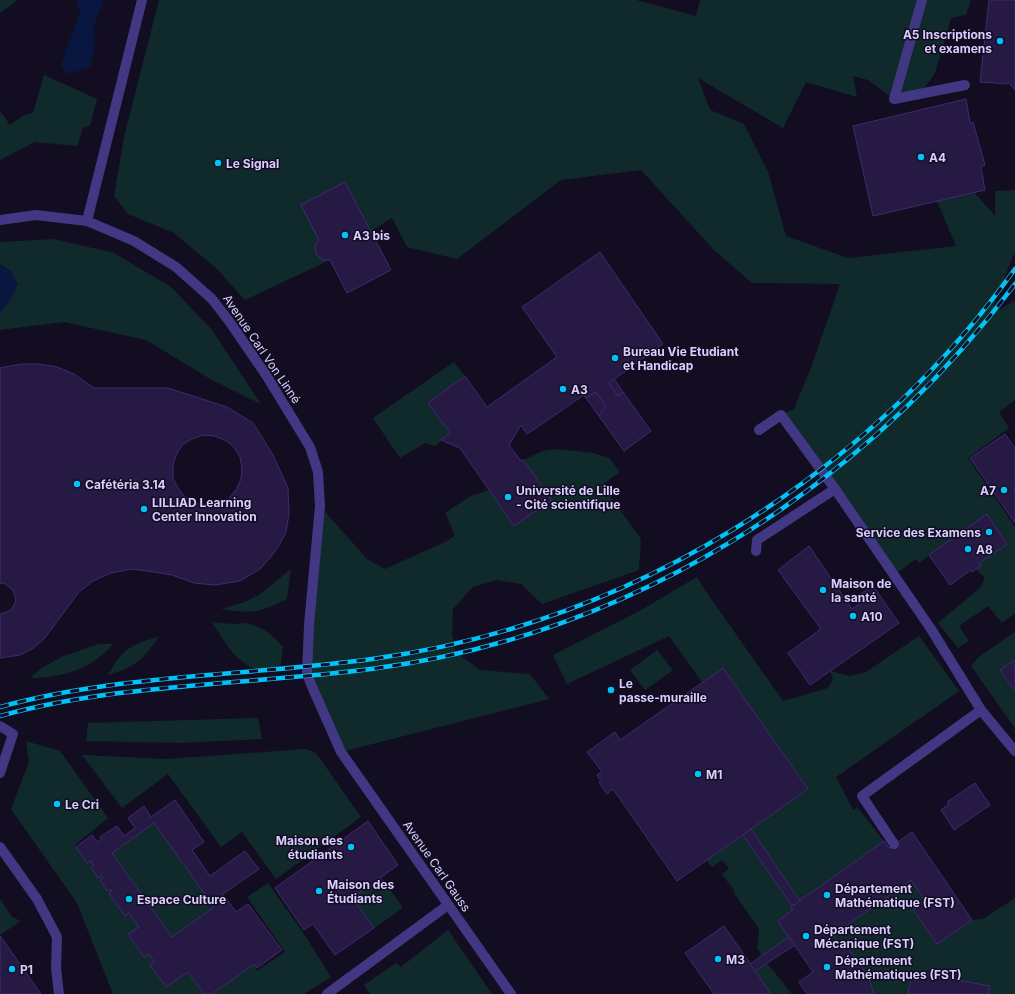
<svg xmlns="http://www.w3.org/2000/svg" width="1015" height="994" font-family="Inter,sans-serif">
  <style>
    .green { fill: #102a2c }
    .water { fill: #081640 }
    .building { fill: #261943; stroke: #402a70; fill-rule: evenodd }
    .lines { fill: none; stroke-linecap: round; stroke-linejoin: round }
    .lane { stroke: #423782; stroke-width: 10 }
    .street { stroke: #423782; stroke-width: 10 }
    .rail-casing { stroke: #00c4f9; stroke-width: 4.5 }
    .rail { stroke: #130d22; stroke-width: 3; stroke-dasharray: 9; stroke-linecap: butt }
    .poi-dot { fill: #00c4f9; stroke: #130d22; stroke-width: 1.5 }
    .labels { text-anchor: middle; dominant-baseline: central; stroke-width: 3; stroke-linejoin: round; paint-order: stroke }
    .poi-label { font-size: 12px; font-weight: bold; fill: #d9ceff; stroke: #130d22; text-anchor: start }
    .street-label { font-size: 12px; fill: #d9ceff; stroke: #130d22 }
  </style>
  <rect width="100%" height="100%" fill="#130d22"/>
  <g class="green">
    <path d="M0,0H16L14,3L0,13Z"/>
    <path d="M159,0H636L696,16L700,0H971L966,15L951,18L935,73L917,98L894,99L868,80L853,76L857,97L806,82L783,128L698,78L710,110L744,124L768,172L786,236L848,258L956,246L937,201L974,192L995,216V191L1015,190V253L1012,258L991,315L1015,300V400L999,412L1009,428L968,458L1015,527V613L1002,623L988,606L959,626L969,641L958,648L938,623L980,588L985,578L976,569L980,566L979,563L1007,544L987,515L929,555L919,563L916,559L894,575L781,415L794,409L811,368L840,284L752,283L714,250L641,170L561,180L457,259L407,247L392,218L371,231L345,182L319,240C311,250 317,262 330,260L245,300L216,268L174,233L128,214L114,196L124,137Z"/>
    <path d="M44,75L97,99L90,126L83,128L77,146L35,142L0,160V111L10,125L24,115L33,113Z"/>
    <path d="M54,239L114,253L171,287L212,330L261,404L212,380L146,340L64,322L0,330V242Z"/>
    <path d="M454,362L465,376L428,403L450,433L435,446L425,443L400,458L373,418Z"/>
    <path d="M557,449L593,453L609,458L620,472L602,485L641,539L639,570L542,604L521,584L497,580L473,587L453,609L452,634L456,652L480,670L530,674L549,699L341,752L313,689L309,625L320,506L367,559L385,569L447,541L455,535L445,513L471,496L489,490L552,500L523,460L543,451Z"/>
    <path d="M291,569L287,599C259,613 252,614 221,609L242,603L259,595Z"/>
    <path d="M697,577L707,593L783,701L828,688L833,680L830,671L850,676L866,672L919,636L959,691L836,777L853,810L857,807L884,841L800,901L751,829L808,789L723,668L702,682L669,636L567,684L553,655L641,610Z"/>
    <path d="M212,622L232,624L248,623L263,629L275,638L283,647L280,669C273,670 262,672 255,669C235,661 223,640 212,622Z"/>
    <path d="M1015,632V660L1000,670L1015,691V728L971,666L980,656Z"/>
    <path d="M159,637C142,660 136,667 108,675C122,649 131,644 159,637Z"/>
    <path d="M99,644H113C90,670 64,677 30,678L42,668L61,657Z"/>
    <path d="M657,650L673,670L645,690L630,670Z"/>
    <path d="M258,718L262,739L181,743L86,741L88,723Z"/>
    <path d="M26,741L60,751L108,818L75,845L87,863L90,861L94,865L91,867L98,877L101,876L103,878L100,880L107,891L110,889L112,891L109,893L125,916L129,913L139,927L128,935L144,957L149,954L154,962L150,965L166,987L188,972L204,994H113L77,903L11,809L29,762Z"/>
    <path d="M305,749L316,753L361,817L276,879L242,832L221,847L168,774L122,808L82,755L167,759Z"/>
    <path d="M154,823L214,907L172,937L112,853Z"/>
    <path d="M743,835L792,906L791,907L793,910L789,937L762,956L757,948L759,929L734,893L735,892L722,874L729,868L722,860L712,867L706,860Z"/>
    <path d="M381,877L403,908L374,928L352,898Z"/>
    <path d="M911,880L925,900L913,909L937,944L972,920L983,919L1015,898V994H988L989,986L912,972L908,994H874L868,976L848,948L844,950L833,935Z"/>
    <path d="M268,883L302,931L331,977L304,994H212L254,964L257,968L255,972L285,952L247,897Z"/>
    <path d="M0,899L12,917L21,921L0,935Z"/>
    <path d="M448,930L492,994H370L364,985L396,963L401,967Z"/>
    <path d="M767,963L792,994H771L755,971Z"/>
  </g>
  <g class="water">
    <path d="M76,0H104L94,25L95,49L90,67L67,74L61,65L80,12Z"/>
    <path d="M0,264L11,271L18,284L10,300L0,313Z"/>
  </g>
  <g class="building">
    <path d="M989,0H1015V90L1009,83H1007V84L980,82Z"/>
    <path d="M966,99L970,123L973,122L985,165L981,167L985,190L873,216L853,126Z"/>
    <path d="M345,182L391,270L347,293L330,260H322L316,254L315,246L319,240L301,205Z"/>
    <path d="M600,252L663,344L609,383L618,396L623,392L651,431L624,451L599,416L606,406L596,392L586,398L584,395L527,434L521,425L509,445L521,461L523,460L552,500L514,526L460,448L441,440L450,433L428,403L465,376L487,407L557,357L522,307Z"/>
    <path d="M21,364H39L57,367L74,374L94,388H168L227,407L253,423L273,455L288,488L289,514L286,532L281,542L271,557L260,569L240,581L215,585L194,583L172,575L153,572L132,569L111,573L93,581L79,592L44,639L32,649L20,655L0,658V614L7,612L12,609L16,600L13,590L5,584L0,583V368ZM203,435L214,436L225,440L234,447L240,457L242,468L241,479L236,490L229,498L218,504L207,505L195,503L185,497L178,488L173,478V466L176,455L182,445L192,439Z"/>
    <path d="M614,379L623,392L618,396L609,383Z"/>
    <path d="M596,392L606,406L599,416L586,398Z"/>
    <path d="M1005,434L1015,448V523L970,458Z"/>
    <path d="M987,514L1007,544L979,563L981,566L972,572L971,570L950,585L929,555Z"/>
    <path d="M809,546L852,609L862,602L857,596L873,586L899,623L810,685L788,653L821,629L778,570Z"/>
    <path d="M1015,660V691L1000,670Z"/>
    <path d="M723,668L808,789L677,881L613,789L607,794L599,782L601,781L597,775L602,772L587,752L615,732L620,740Z"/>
    <path d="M975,783L990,805L954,830L941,810L949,804L947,802Z"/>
    <path d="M175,800L204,842L192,850L210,876L245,851L259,869L223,894L236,912L248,904L282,950L257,968L254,964L212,994H204L188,972L166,987L150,965L154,962L149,954L144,957L128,934L139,927L129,913L125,916L109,893L112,891L110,889L107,891L100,880L103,878L101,875L98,878L91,867L94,865L90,861L87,863L76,847L92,835L97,842L102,839L100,837L117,826L124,836L135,828L128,818L144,806L151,817ZM154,823L214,907L172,937L112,853Z"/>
    <path d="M368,821L398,865L352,898L374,928L335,955L313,924L304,930L275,888Z"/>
    <path d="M751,829L800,901L792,906L743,835Z"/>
    <path d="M912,832L972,920L937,944L913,909L925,900L911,880L833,935L844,950L848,948L868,976L874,994H807L799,982L813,972L778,921L793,910L791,907L884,841L889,848Z"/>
    <path d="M724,926L759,976L771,994H714L685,953Z"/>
    <path d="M0,936L6,944L41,994H0Z"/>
    <path d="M789,937L795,945L755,971L750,964Z"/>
    <path d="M912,972L990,986L988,994H908Z"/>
  </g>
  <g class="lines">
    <g class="lane">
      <path d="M922,0L894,99L965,85"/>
      <path d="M759,430L781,415L835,489L931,629L981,710"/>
      <path d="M756,551L757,540L835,489"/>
      <path d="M0,726L13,734L0,773"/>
      <path d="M894,844L862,796L981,710L1015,751"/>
      <path d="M0,847L37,899L57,937L56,968L59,994"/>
      <path d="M327,994L448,905"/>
    </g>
    <g class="street">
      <path d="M0,220L36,215L87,221L134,241L176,267L212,299L229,321L266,375L310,447L318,472L320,506L309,625L307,674L313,689L341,752L511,994"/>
      <path d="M87,221L142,0"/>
    </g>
    <g class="rail-casing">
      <g id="rail">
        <path d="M0,707C121,674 248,676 372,659C628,624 864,479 1015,269"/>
        <path d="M0,716C121,683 247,685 371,669C629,636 860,490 1015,284"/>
      </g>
    </g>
    <use href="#rail" class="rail"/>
  </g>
  <g class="poi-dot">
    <circle cx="1000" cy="41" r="4"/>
    <circle cx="921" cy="157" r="4"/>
    <circle cx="218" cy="163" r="4"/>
    <circle cx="345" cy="235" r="4"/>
    <circle cx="615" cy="358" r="4"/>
    <circle cx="563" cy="389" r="4"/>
    <circle cx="77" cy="484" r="4"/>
    <circle cx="1004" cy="490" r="4"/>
    <circle cx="508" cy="497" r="4"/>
    <circle cx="144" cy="509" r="4"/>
    <circle cx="989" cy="532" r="4"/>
    <circle cx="968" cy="549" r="4"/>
    <circle cx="823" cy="590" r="4"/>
    <circle cx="853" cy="616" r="4"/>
    <circle cx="611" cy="690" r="4"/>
    <circle cx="698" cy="774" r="4"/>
    <circle cx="57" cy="804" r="4"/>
    <circle cx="351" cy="847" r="4"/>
    <circle cx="319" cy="891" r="4"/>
    <circle cx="827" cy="895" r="4"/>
    <circle cx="129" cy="899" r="4"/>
    <circle cx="806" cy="936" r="4"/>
    <circle cx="718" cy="959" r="4"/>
    <circle cx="827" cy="967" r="4"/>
    <circle cx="12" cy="969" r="4"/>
  </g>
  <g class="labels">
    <g class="poi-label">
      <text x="992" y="34" text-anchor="end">A5 Inscriptions<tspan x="992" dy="14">et examens</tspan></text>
      <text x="929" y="157">A4</text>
      <text x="226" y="163">Le Signal</text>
      <text x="353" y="235">A3 bis</text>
      <text x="623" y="351">Bureau Vie Etudiant<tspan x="623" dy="14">et Handicap</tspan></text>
      <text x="571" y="389">A3</text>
      <text x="85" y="484">Cafétéria 3.14</text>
      <text x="516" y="490">Université de Lille<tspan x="516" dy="14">‐ Cité scientifique</tspan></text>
      <text x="996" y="490" text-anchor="end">A7</text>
      <text x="152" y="502">LILLIAD Learning<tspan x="152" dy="14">Center Innovation</tspan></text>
      <text x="981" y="532" text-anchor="end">Service des Examens</text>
      <text x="976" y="549">A8</text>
      <text x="831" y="583">Maison de<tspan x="831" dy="14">la santé</tspan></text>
      <text x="861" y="616">A10</text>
      <text x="619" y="683">Le<tspan x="619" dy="14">passe-muraille</tspan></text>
      <text x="706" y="774">M1</text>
      <text x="65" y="804">Le Cri</text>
      <text x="343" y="840" text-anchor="end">Maison des<tspan x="343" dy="14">étudiants</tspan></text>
      <text x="327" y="884">Maison des<tspan x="327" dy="14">Étudiants</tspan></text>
      <text x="835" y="888">Département<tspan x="835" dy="14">Mathématique (FST)</tspan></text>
      <text x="137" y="899">Espace Culture</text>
      <text x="814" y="929">Département<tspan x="814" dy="14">Mécanique (FST)</tspan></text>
      <text x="726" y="959">M3</text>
      <text x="835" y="960">Département<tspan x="835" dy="14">Mathématiques (FST)</tspan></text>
      <text x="20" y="969">P1</text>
    </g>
    <g class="street-label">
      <text transform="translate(262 349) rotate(56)">Avenue Carl Von Linné</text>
      <text transform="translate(437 866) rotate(55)">Avenue Carl Gauss</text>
    </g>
  </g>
</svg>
